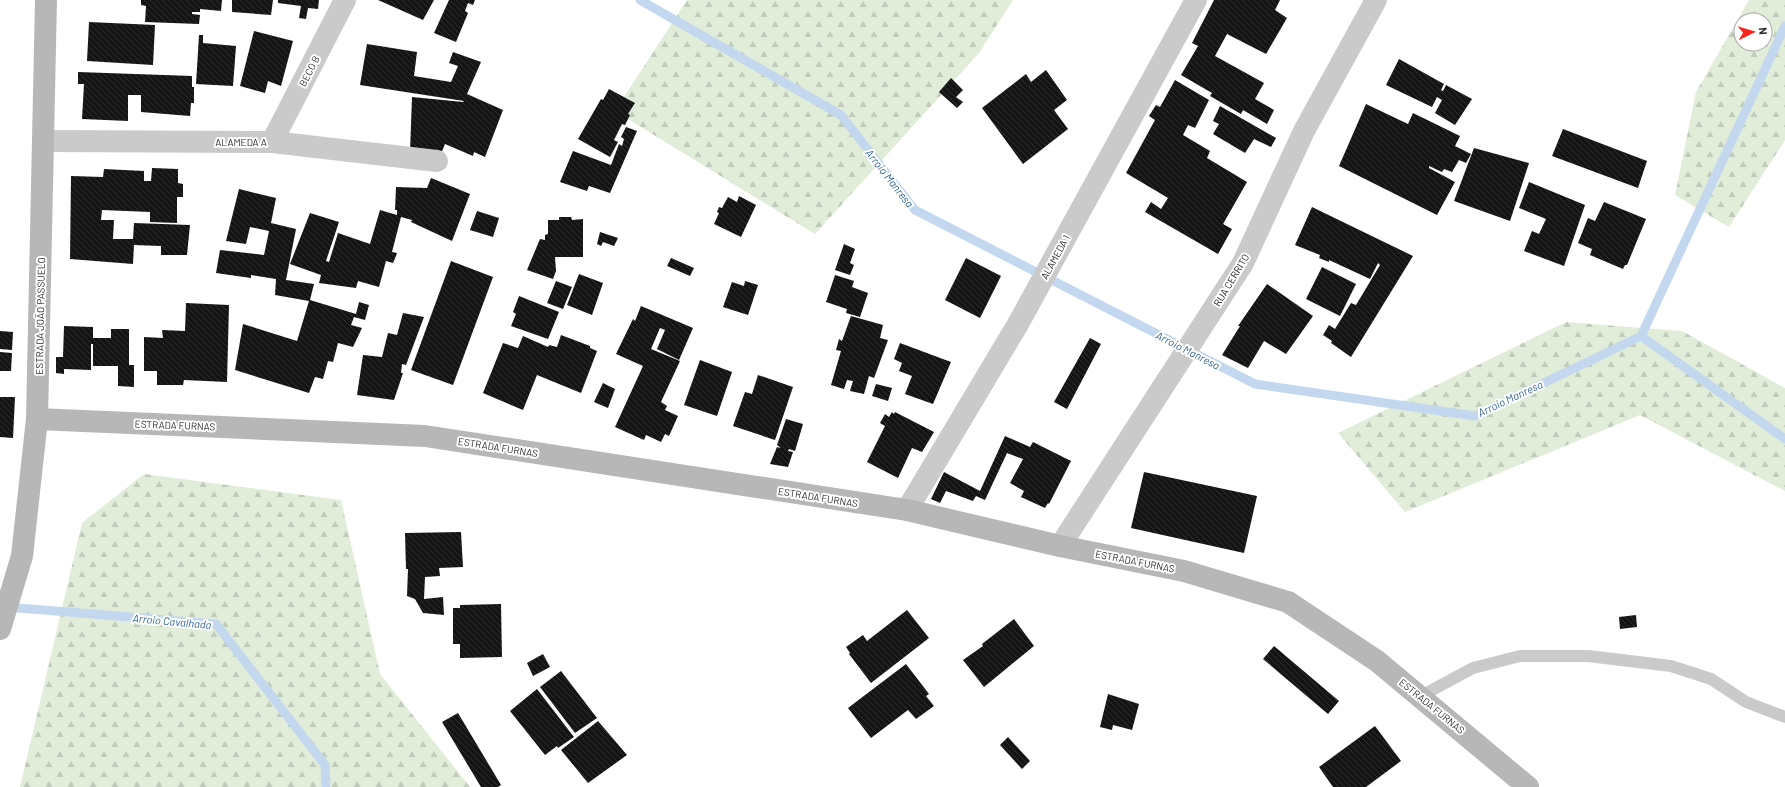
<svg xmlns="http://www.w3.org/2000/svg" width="1785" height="787" font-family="Barlow,sans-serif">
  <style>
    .forest { fill: url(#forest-firs); fill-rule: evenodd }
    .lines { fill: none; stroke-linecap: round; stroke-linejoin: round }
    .stream { stroke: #c3d8ef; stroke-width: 9 }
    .building { fill: url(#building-back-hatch) }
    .lane { stroke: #cacaca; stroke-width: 12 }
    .street { stroke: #cacaca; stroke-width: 22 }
    .secondary { stroke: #b7b7b7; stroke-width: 22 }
    .labels { text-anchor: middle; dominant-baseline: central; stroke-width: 4; stroke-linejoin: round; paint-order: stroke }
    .street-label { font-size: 10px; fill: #2d2d2d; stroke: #fff }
    .water-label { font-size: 11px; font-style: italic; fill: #336497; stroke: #fff }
  </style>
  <defs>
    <pattern id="forest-firs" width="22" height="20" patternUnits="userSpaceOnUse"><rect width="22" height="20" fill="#e1ecd9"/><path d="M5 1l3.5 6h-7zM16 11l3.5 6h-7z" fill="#c1cbbb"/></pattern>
    <pattern id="building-back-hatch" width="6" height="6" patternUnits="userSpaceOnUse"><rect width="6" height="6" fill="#141414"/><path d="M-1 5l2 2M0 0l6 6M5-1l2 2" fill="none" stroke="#2e2e2e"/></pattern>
  </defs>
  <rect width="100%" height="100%" fill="#fff"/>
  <g class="forest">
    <path d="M687,0H1013L979,53L815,234L615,111Z"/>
    <path d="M1749,0H1785V140L1729,227L1675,195L1696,92ZM1741,20H1765V44H1741Z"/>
    <path d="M1566,322L1682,331L1785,388V491L1640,415L1405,512L1338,433Z"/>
    <path d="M144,474L341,500L380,674L470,787H20L82,523Z"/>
  </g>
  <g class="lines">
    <g class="stream">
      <path d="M640,0L841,115L915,210L1255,384L1475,416L1641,336L1785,439"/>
      <path d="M1641,336L1785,26"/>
      <path d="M6,607L216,624L325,765L326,787"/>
    </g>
  </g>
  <g class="building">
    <path d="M141,0H222L221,11L200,9V12H192V14L200,15L199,24L145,22L146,6L141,5Z"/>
    <path d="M232,0H273L271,15L232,12Z"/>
    <path d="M278,0H319L318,9L308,8L306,19L299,18L301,6L278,3Z"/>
    <path d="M378,0H434L423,20Z"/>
    <path d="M449,0H475L473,5L468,3L465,11L468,13L456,42L434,33Z"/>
    <path d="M1214,0H1280L1275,10L1287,18L1266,54L1227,34L1215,56L1264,83L1255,99L1274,110L1267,124L1243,110L1241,114L1210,96L1212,93L1181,75L1198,46L1192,43Z"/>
    <path d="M89,22L155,25L153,65L87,61Z"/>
    <path d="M254,31L293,41L281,86L268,81L265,93L240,86Z"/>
    <path d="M199,35H203V43L236,46L233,86L196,84Z"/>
    <path d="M367,44L417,52L414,76L451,82L458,66L449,63L453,52L481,62L467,94L503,110L485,157L474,152L473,156L445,144L441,154L410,152L412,97L463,102L464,101L360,85Z"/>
    <path d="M1399,59L1444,84L1441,90L1443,91L1446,85L1472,99L1455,125L1435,113L1442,100L1437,97L1432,107L1386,85Z"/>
    <path d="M1046,70L1067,100L1054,110L1068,129L1023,164L982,108L1026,74L1031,82Z"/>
    <path d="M78,72L192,76V87H194V103H191L190,116L141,112V95H128V121L82,119L84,84H78Z"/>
    <path d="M951,78L963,90L956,97L963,102L957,108L939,92Z"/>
    <path d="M1175,80L1209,100L1195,128L1188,125L1183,135L1210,151L1207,158L1247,182L1223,224L1232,229L1218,254L1145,212L1151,202L1161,209L1168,198L1126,173L1155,120L1149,116L1156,105L1160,107Z"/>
    <path d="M609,89L635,103L628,114L630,115L625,125L622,124L614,140L618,142L610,157L578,139L601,99L603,100Z"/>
    <path d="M1366,104L1408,124L1413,113L1460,136L1455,146L1471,154L1466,163L1459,160L1452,172L1444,169L1442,172L1429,166V168L1455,182L1437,215L1339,166Z"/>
    <path d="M1220,106L1276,138L1271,147L1254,139L1245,153L1213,134L1219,124L1213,121Z"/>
    <path d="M626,127L637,131L610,193L589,186L587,191L560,182L573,151L611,165L619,144L622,146L624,139L621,137Z"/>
    <path d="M1563,129L1647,161L1638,188L1552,156Z"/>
    <path d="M1474,148L1529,163L1510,221L1454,201Z"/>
    <path d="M152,168L178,169V183L183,184V197H177V223L150,222V212L102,210L101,220H114L113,239H133L134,223L190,225L187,255H161V246L134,245L133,264L70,259L71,176L103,177L104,169L144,171V181H151Z"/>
    <path d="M431,178L470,194L452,241L411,222L412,220L401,217L392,252L397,253L396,256L393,263L386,261L379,287L358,281L356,288L319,283L321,275L290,264L310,213L339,222L326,261L329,262L338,233L370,244L380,210L397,215V210H395L396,187L427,188Z"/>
    <path d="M1529,182L1585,205L1564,266L1524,251L1532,231L1539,234L1546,219L1519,208Z"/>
    <path d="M239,189L276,198L271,223L296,229L286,280L314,284L310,300L356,314L359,302L369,305L365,320L354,317L351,325L362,328L353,347L338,343L333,362L328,361L323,379L315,377L309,393L235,370L243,324L297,341L309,301L275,295L276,279L251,275V278L216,273L220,250L264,255L269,231L250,227L246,244L226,241Z"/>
    <path d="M739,196L756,205L741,237L714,224L719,213L717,212L719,207L722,208L728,197L737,202Z"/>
    <path d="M1604,202L1646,219L1627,265H1625L1623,269L1590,255L1592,249L1578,243L1588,218L1595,221Z"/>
    <path d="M1312,207L1413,256L1351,357L1331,343L1332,341L1323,335L1329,325L1335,329L1351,303L1356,305L1380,265L1378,263L1370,279L1329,260V262L1319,258L1320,255L1295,245Z"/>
    <path d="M477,211L499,218L493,237L470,230Z"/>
    <path d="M559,217H571L572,220L583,219V257H555L556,271L553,279L527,270L540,239L545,240V235L548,234V220H559Z"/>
    <path d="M600,232L618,238L614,246L603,242L601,246L597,244Z"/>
    <path d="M844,244L855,249L850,263L854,265L850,275L835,270Z"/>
    <path d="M671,258L694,268L690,276L667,266Z"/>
    <path d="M966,258L1001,276L980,318L945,300Z"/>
    <path d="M451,261L493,277L453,385L411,370Z"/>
    <path d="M1322,267L1356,284L1340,316L1306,299Z"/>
    <path d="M579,274L603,283L592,315L567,305Z"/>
    <path d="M835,275L854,281L852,287L868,293L860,317L846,313L847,309L826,302Z"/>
    <path d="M556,281L572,287L563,309L547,303Z"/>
    <path d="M745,281L758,285L748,315L723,307L732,282L744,286Z"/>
    <path d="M1267,284L1313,316L1286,354L1264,341L1248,368L1222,355L1240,326H1238Z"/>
    <path d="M519,296L559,312L548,339L511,326L516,314L513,312Z"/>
    <path d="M186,303L229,305L227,382L184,380L183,385H157V371H144V337L163,338L162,330L185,331Z"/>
    <path d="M641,306L693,328L679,360L657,349L665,330L660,328L651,349L680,361L661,402L667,406L665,410L678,416L669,436L665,434L661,442L646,435L644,440L615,427L643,366L616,354L633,319L635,321Z"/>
    <path d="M403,313L424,317L406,365L402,364L401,373H403L394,400L357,395L363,355L382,357L388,333L397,335Z"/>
    <path d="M851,316L883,325L880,338L888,340L874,378L869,376L864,394L850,391L853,381L847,380L844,389L831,385L841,351L836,350L839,339L842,341Z"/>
    <path d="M64,326L93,327V338H111V329H129V365H134V387L118,386V366H93V344H91V370L64,369V374L56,373V357H63Z"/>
    <path d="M0,331L13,332L12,350L0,349Z"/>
    <path d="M561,335L590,346V348L597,351L581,393L537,375L523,410L483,393L503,343L518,348L523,336L548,347L549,345L557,347Z"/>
    <path d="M1090,338L1101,344L1067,409L1054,402Z"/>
    <path d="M900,343L951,362L933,404L905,394L912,376L899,371L902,363L894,359Z"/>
    <path d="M0,352L12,353L11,371H0Z"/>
    <path d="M700,360L732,372L717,416L684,405Z"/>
    <path d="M758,375L793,387L775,440L733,426L745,392L752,394Z"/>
    <path d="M603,383L615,389L608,408L594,402Z"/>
    <path d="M876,384L892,388L888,401L872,396Z"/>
    <path d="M0,397H15L13,438L0,437Z"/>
    <path d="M892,412L894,414L895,412L934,432L922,452L912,448L898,478L867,462L885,426L880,423L885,414L889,417Z"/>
    <path d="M786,419L803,424L795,451L789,449L788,451L793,452L788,467L770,464L777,447L781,448L777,445Z"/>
    <path d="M1005,436L1030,447L1033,442L1071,461L1049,504L1048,503L1045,508L1021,497L1024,491L1010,483L1023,459L1007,453L985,500L976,496L973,501L946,491L940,503L931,499L944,472L980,491Z"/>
    <path d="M1144,472L1257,496L1244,553L1131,528Z"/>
    <path d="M461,532L463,567L439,568L440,576L425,577L424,599L443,597L444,615L423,613L415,599L407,596L408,569H406L405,533Z"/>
    <path d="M501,604L502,657L460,658V644H453V608H460V605Z"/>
    <path d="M907,610L929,638L871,683L849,654L850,653L846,647L863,635L867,641Z"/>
    <path d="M1636,615L1637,627L1620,629L1619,617Z"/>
    <path d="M1014,619L1034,646L984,687L963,660L983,646L982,644Z"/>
    <path d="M1274,646L1339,701L1328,714L1263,659Z"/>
    <path d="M543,654L550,667L533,676L527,663Z"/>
    <path d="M906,664L929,694L926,696L934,706L916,719L908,710L871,738L848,708Z"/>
    <path d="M561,671L597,718L575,733L540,687Z"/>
    <path d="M537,689L574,737L558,748L557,746L545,755L510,711Z"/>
    <path d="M1108,694L1139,704L1132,730L1113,725L1112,730L1100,727Z"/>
    <path d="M458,713L501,785L498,787H481L442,722Z"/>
    <path d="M598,721L627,755L588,783L561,750Z"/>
    <path d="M1375,726L1401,761L1366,787H1333L1319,767Z"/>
    <path d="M1008,737L1030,761L1022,769L1000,745Z"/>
  </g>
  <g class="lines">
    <path class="lane" d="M1421,696L1473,668L1520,656H1588L1671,666L1711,679L1746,702L1785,717"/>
    <g class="street">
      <path d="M44,141L272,142L437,161"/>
      <path d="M272,142L345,0"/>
      <path d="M907,510L1018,324L1196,0"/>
      <path d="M1060,546L1243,263L1304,131L1376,0"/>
    </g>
    <g class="secondary">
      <path d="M37,419L425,436L907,510L1060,546L1184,571L1288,602L1377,661L1528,787"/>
      <path d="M0,629L22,556L37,419L46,0"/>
    </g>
  </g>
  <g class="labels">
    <g class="street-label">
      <text transform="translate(309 71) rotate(-63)">BECO B</text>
      <text x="241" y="142">ALAMEDA A</text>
      <text transform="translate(1055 257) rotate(-61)">ALAMEDA 1</text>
      <text transform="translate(1231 280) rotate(-59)">RUA CERRITO</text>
      <text transform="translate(40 316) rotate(-89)">ESTRADA JOÃO PASSUELO</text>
      <text transform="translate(175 425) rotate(2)">ESTRADA FURNAS</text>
      <text transform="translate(498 447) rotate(9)">ESTRADA FURNAS</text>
      <text transform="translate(818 497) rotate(9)">ESTRADA FURNAS</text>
      <text transform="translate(1135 561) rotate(11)">ESTRADA FURNAS</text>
      <text transform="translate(1432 706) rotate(39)">ESTRADA FURNAS</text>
    </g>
    <g class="water-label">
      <text transform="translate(890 178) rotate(52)">Arroio Manresa</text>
      <text transform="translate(1188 350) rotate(27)">Arroio Manresa</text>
      <text transform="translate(1510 398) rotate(-25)">Arroio Manresa</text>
      <text transform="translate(172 621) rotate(5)">Arroio Cavalhada</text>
    </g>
  </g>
  <g transform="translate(1753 32) rotate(85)"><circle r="19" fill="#ffffff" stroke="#ababab"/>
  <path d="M0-3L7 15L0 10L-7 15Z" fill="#f7271d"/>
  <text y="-6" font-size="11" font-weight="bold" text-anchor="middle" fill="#2d2d2d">N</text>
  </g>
</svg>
